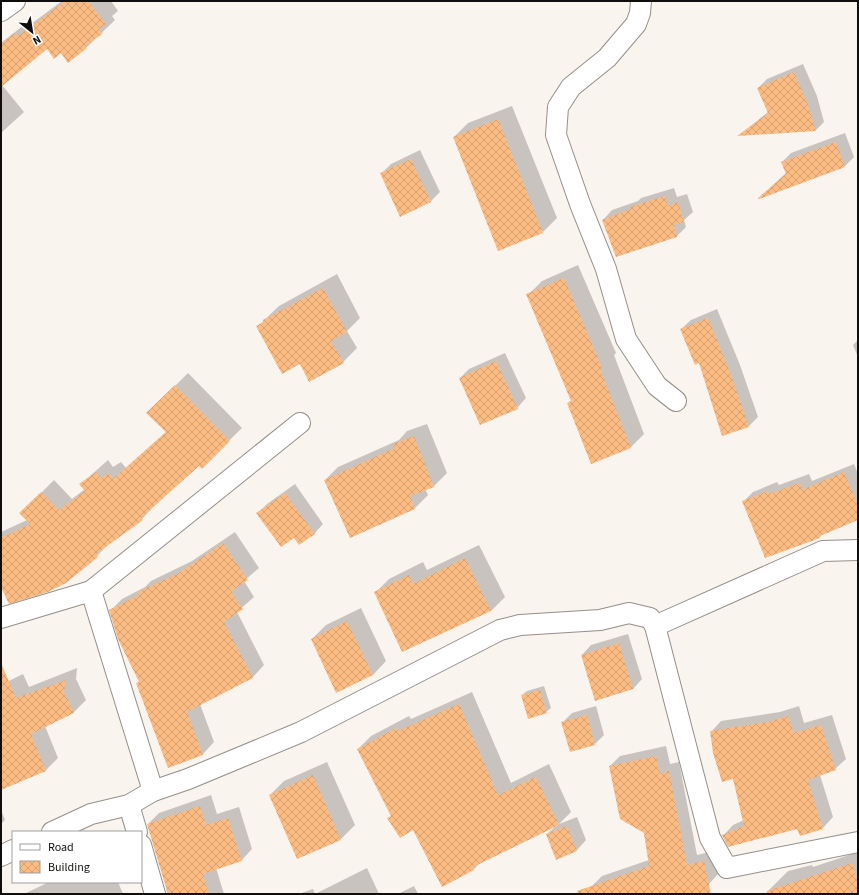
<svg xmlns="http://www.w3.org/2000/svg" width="859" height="895" font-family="'Source Sans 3',sans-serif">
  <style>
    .shadow { fill: #0003 }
    .building { fill: url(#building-cross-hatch) }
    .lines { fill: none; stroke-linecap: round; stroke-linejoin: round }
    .street-casing { stroke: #958f8b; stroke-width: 22 }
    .street { stroke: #fff; stroke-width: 20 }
  </style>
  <defs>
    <pattern id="building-cross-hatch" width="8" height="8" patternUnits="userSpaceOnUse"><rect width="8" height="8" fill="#fbbc84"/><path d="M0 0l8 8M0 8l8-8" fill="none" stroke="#d6a071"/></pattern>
  </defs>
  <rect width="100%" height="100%" fill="#faf4ef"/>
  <g class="shadow">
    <path d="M62,1H111L118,11L112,16L115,20L86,48L61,52L47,48L2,85L24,112L1,133V43L29,21L31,24Z"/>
    <path d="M803,64L817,96L824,122L816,130L740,135L768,112L758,88L767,79Z"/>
    <path d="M512,106L557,218L543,232L454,137L468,123Z"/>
    <path d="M845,133L854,157L845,166L759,198L786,173L782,162L791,153Z"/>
    <path d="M420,150L440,192L430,202L381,174L391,164Z"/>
    <path d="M674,188L677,197L687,194L693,212L684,220L686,227L677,236L603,220L612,210L638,201L641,198Z"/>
    <path d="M578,265L616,353L614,355L644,434L630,448L568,403L572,400L528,295L542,281Z"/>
    <path d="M337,274L360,318L347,331L357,348L343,362L300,363L258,326L279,306Z"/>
    <path d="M717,309L740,365L758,417L748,427L699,362L681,329L691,320Z"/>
    <path d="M858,340V357L853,345Z"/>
    <path d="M505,353L526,398L517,408L460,378L469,369Z"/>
    <path d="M188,373L242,428L202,467L199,465L154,506L142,519L109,543L97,556L1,585V532L27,520L21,513L54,480L72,499L85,489L81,484L108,460L113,467L121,462L126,468L166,432L148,413Z"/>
    <path d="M427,424L447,473L434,486L425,489L428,495L415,508L350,537L325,480L338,467L399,440L407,431Z"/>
    <path d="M854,464L858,474V519L823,533L820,537L744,501L753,492L777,482L779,485L809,474L812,481Z"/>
    <path d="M295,484L323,524L314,534L294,536L258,513L267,504Z"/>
    <path d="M235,532L259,568L244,581L254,597L237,612L264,665L253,677L200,704L214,742L203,754L169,766L138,683L140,681L110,611L122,599L145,587L151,581L192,561Z"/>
    <path d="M479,545L505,597L491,611L375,593L389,579L423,562L427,570Z"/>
    <path d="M361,608L386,661L373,675L312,639L326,625Z"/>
    <path d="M628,634L642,679L633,689L596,700L582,655L591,645Z"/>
    <path d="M1,668L7,682L23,674L29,687L77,668L76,679L86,700L74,712L45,726L58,758L46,770L1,789Z"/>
    <path d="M544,686L551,708L546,712L522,695L527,691Z"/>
    <path d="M472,692L511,783L549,764L571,812L559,824L577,817L586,840L577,850L557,858L547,834L556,826L480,863L474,869L442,886L413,829L392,815L358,749L371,736L409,716L411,719Z"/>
    <path d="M596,706L604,735L595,744L563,722L572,713Z"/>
    <path d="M799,706L804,723L832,715L846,759L835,769L820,775L833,817L823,828H798L723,836L733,825L744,820L733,778L711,732L721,721L780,712Z"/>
    <path d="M666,746L670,764L679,762L697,855L714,851L719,873L709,884V894H584L602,876L649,860L644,833L610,766L620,756Z"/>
    <path d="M327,762L355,825L341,839L298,858L270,795L284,781Z"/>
    <path d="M211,795L217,814L239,807L252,849L241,861L216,868L224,894H167L166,886L148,824L159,813Z"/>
    <path d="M1,810L5,820L1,824Z"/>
    <path d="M858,852V894H765L788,871L812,865L813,867Z"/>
    <path d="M367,868L379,894H299L313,889L315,894Z"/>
    <path d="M49,882H118L123,894H24Z"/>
    <path d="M414,886L418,894H399L400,893Z"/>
  </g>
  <g class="building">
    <path d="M65,1H88L106,24L99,29L102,34L85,46L87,48L68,63L61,53L54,59L47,49L1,87V44L15,33L18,36Z"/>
    <path d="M794,72L808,105L816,131L737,136L768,113L757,88Z"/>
    <path d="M498,119L543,233L498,251L453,137Z"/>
    <path d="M836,142L845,167L759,199L758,198L786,174L781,162Z"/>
    <path d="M411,159L431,202L400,217L380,173Z"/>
    <path d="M665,196L668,206L678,202L684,222L674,225L677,237L616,257L602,220L631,209L630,207Z"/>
    <path d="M564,278L602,368L600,369L631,448L591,464L567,403L571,401L526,294Z"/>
    <path d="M323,288L347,332L331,341L344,363L309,382L300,364L282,374L256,326L264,322L263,320Z"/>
    <path d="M708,318L731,375L749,427L722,436L699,363L695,365L680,329Z"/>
    <path d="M496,361L518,409L480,425L459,378Z"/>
    <path d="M175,385L230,441L202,469L199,466L141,518L143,520L96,554L98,557L66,583L48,592L9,604L1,587V538L30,524L19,513L41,492L59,510L85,491L79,484L96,472L101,478L108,473L113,479L166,432L146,413Z"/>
    <path d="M414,436L434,487L410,496L415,509L350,538L324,480L395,448L393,444Z"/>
    <path d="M844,472L858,505V520L820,536V538L765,558L742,501L768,491L769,494L800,483L802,490Z"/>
    <path d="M285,493L315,534L299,545L294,538L281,547L256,513Z"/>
    <path d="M223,543L248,580L231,591L243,609L224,622L253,678L187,712L203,755L168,768L136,683L139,682L118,639L109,610L139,595L138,592L179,573Z"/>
    <path d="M465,558L491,611L402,652L374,592L409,575L413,584Z"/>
    <path d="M347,621L373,675L336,693L311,639Z"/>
    <path d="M619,643L633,689L595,701L581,655Z"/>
    <path d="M1,663L16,698L66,680L64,692L74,713L31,734L46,771L1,790Z"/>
    <path d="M540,690L547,713L528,719L521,695Z"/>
    <path d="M459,704L498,795L536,777L559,825L473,867L474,870L442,887L413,830L400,838L387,818L391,816L357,749L396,728L398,731Z"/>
    <path d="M587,715L595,745L570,752L561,722Z"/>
    <path d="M788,716L794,733L821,725L836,770L808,780L823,829L800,836L797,829L728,847L722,835L744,826L733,779L722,782L713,753L710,731L768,722Z"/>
    <path d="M656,756L660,774L669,771L687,865L704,861L711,894H578L577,891L649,866L644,833L620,819L609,766Z"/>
    <path d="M313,775L341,840L297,859L269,795Z"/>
    <path d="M200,806L206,825L228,818L242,861L203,874L209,894H168L147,824Z"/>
    <path d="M567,826L577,851L556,860L546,834Z"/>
    <path d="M852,863L858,883V894H768L767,891Z"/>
  </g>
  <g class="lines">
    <g class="street-casing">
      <g id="street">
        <path d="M641,1L640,13L636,24L607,58L571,87L558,107L556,135L580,204L606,269L626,339L657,386L676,401"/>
        <path d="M1,11L15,1"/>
        <path d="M91,591L153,791"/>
        <path d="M1,618L91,591L300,423"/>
        <path d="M655,626L823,551L858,550"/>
        <path d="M129,805L137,832"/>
        <path d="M52,832L91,814L129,805L153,791L188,779L301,732L500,630L520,625L600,620L629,613L650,618L655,626L710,838L727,868L858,842"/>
        <path d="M141,845L155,894"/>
        <path d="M1,856L13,850"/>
      </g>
    </g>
    <use href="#street" class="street"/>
  </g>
  <rect width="859" height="895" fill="none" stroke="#100e0c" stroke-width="4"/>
  <rect x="12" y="831" width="130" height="52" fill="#ffffff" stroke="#9f9f9e"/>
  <rect x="20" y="844" width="20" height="6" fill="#ffffff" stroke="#9f9f9e"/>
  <text x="48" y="851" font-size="12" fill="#100e0c">Road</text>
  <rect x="20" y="861" width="20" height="12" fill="url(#building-cross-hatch)" stroke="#9f9f9e"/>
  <text x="48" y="871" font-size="12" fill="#100e0c">Building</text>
  <g transform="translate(32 32) rotate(150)" stroke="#ffffff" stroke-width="3" paint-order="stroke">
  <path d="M0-3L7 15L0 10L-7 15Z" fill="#100e0c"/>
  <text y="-6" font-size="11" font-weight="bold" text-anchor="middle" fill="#100e0c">N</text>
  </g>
</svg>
